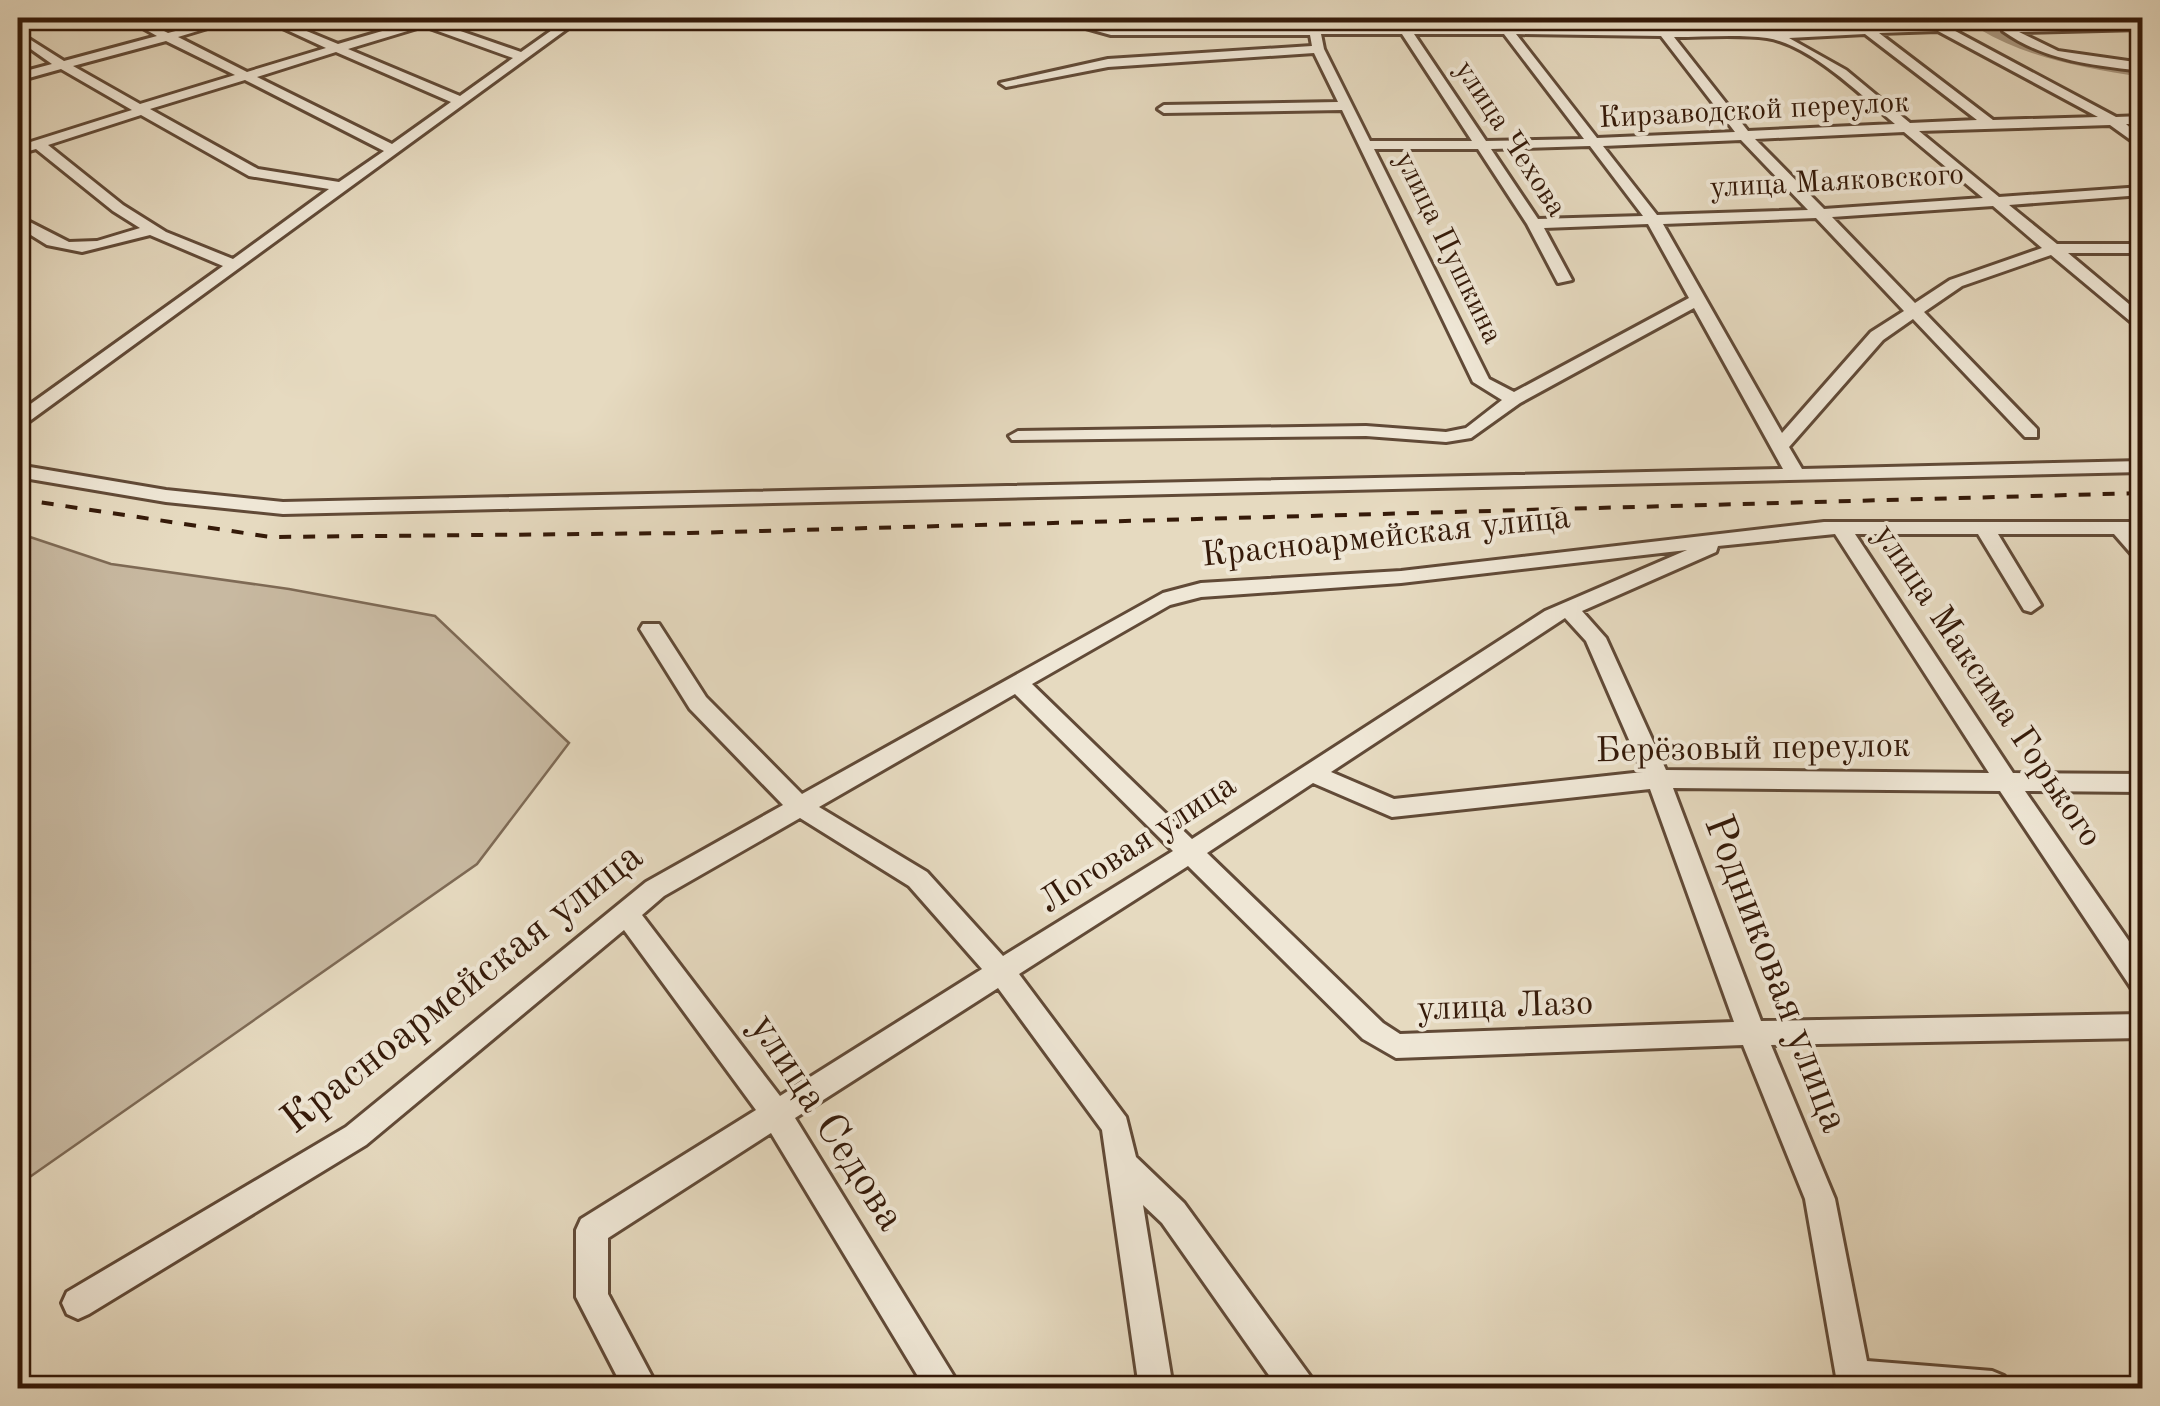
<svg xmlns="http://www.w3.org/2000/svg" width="2160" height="1406" font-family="'Old Standard TT',serif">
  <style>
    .green { fill: #c8b9a1; stroke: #7e6a55; stroke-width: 2.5 }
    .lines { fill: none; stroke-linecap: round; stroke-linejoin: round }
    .river { fill: #aa9982; fill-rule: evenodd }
    .minor-casing { stroke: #614a37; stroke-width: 6 }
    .minor { fill: #efe7d6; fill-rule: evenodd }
    .rail { stroke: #351a09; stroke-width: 4; stroke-dasharray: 12 12; stroke-linecap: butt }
    .labels { text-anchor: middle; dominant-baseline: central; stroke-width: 8; stroke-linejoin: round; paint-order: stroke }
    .far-street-label { font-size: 30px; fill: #351a09; stroke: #efe7d6 }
    .street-label { font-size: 35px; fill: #351a09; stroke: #efe7d6 }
    .near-street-label { font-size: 42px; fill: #351a09; stroke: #efe7d6 }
  </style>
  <rect width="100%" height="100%" fill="#e6dac0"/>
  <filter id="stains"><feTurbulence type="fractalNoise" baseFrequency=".002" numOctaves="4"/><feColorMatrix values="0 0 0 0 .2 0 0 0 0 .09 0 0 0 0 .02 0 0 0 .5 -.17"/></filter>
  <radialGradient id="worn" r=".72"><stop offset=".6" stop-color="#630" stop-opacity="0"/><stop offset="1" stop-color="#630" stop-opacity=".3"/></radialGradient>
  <path class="green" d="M18,533L111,564L289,589L435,616L569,743L477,864L24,1181L18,1203Z"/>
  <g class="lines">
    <path class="river" d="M1977,18H1991V24C2039,52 2089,58 2142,69V77C2085,68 2030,59 1979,29Z"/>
    <g class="minor-casing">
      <g id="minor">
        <path d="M35,18H53L18,28V22Z"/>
        <path d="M125,18H138L168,33L225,18H241L178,37L247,72L326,48L261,18H275L338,44L413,22L409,18H423L521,52L569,18H582L24,425L18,426V413L223,266L150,235L82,252L47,245L18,227V216L69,242L97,241L140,228L113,211L36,149L18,154V146L132,110L61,69L18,81V73L52,64L18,40V32L64,61L157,36ZM424,26L513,58L460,96L348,49ZM166,41L235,75L140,104L73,66ZM336,52L451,102L392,144L257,77ZM245,80L384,151L339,182L258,169L150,109ZM141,115L249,176L329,189L233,259L166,232L123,205L48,145Z"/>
        <path d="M1082,18H1092L1095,24L1112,29H1656L1652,24L1658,21L1668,29L1771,31L1931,24L1927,18H1938L1944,25L2116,117L2142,116V124H2126L2142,138V148L2110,125L1919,131L1999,197L2142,187V195L2009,205L2057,244H2142V253H2068L2142,315V328L2136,326L2051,255L1962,286L1924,312L2037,429V437H2025L1913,319L1883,340L1789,447L1802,469L2142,461V472L283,514L166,502L18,477V465L166,490L283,502L1783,469L1694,308L1520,403L1471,438L1446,442L1366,436L1012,440L1009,436L1018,431L1366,426L1446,432L1466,428L1502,400L1473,382L1342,110L1164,113L1158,109L1164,105L1338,102L1314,53L1108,67L1006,87L1000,83L1108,59L1312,46L1310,35H1111L1086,28ZM1938,31L2098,117L1993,120L1879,33ZM1321,34H1402L1472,141H1370L1324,49ZM1414,34H1504L1584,139L1486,141ZM1516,34L1661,36L1735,132L1597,138ZM1865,34L1977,120L1910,123L1846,70L1789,38ZM1674,37C1704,37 1737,34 1767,38C1811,45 1862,96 1895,124L1748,131ZM1904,132L1983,198L1824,209L1755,139ZM1741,140L1808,210L1657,215L1603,146ZM1590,146L1643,216L1538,219L1491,149ZM1374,149H1478L1527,224L1558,283L1572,280L1544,228L1648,224L1689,298L1514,392L1489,379ZM1993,206L2042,248L1950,280L1915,303L1832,217ZM1816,218L1904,311L1871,332L1782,433L1663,224Z"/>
        <path d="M1999,18H2010L2012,25L2142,23V29L2019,32L2058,51L2142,63V71C2093,65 2045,61 2003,31Z"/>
        <path d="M1824,522H2142V534H2135L2142,542V560L2135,558L2114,534H1998L2041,605L2031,612L2024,610L1978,534H1855L2013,773L2142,774V792L2025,791L2142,960V992L2132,989L2000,791L1673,788L1761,1021L2142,1014V1038L1771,1045L1835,1199L1867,1361L1992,1371L2004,1376L2009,1388H1838L1805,1199L1743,1045L1396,1058L1363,1039L1188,866L1019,974L1126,1117L1136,1157L1184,1203L1310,1376L1315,1388H1278L1162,1223L1143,1205L1173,1388H1139L1102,1130L998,988L795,1118L961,1388H925L771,1133L608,1238V1294L658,1388H623L576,1297V1230L581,1219L756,1110L624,930L366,1145L89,1314L78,1319L67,1314L62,1303L67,1292L346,1127L646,882L783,805L690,709L640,629L643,624H659L706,697L802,794L1163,593L1201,583L1401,571ZM1835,534L1989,773L1666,770L1606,638L1582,611L1716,552L1718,546ZM1687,550L1545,611L1192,839L1032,684L1170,605L1201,597L1401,583ZM1565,618L1586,641L1643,772L1394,799L1331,772ZM1015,694L1173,851L1003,956L927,872L819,807ZM1313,783L1392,817L1650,789L1734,1022L1400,1034L1383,1023L1207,853ZM800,818L909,886L982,969L780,1096L642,915L664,896Z"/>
      </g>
    </g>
    <use href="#minor" class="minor"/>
    <path class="rail" d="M18,499L271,537L689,533L2142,493"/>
  </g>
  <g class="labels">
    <g class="far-street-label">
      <text transform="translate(1754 111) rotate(-3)">Кирзаводской переулок</text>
      <text transform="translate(1510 139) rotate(57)">улица Чехова</text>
      <text transform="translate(1837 182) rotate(-3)">улица Маяковского</text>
      <text transform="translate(1448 248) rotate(64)">улица Пушкина</text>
    </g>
    <g class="street-label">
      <text transform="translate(1386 537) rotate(-6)">Красноармейская улица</text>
      <text transform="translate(1987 686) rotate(56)">улица Максима Горького</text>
      <text transform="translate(1753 749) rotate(-1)">Берёзовый переулок</text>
      <text transform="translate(1138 844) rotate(-33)">Логовая улица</text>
      <text transform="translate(1505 1007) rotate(-2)">улица Лазо</text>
    </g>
    <g class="near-street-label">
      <text transform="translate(1775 974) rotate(69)">Родниковая улица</text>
      <text transform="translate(463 989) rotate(-38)">Красноармейская улица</text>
      <text transform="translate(826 1123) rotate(57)">улица Седова</text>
    </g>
  </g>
  <rect width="2160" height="1406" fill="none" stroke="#e6dac0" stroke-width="60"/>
  <rect x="20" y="20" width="2120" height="1366" fill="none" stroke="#351a09" stroke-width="5"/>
  <rect x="30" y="30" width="2100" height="1346" fill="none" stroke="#351a09" stroke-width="2.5"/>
  <rect width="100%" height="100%" filter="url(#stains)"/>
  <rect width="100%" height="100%" fill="url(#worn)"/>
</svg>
